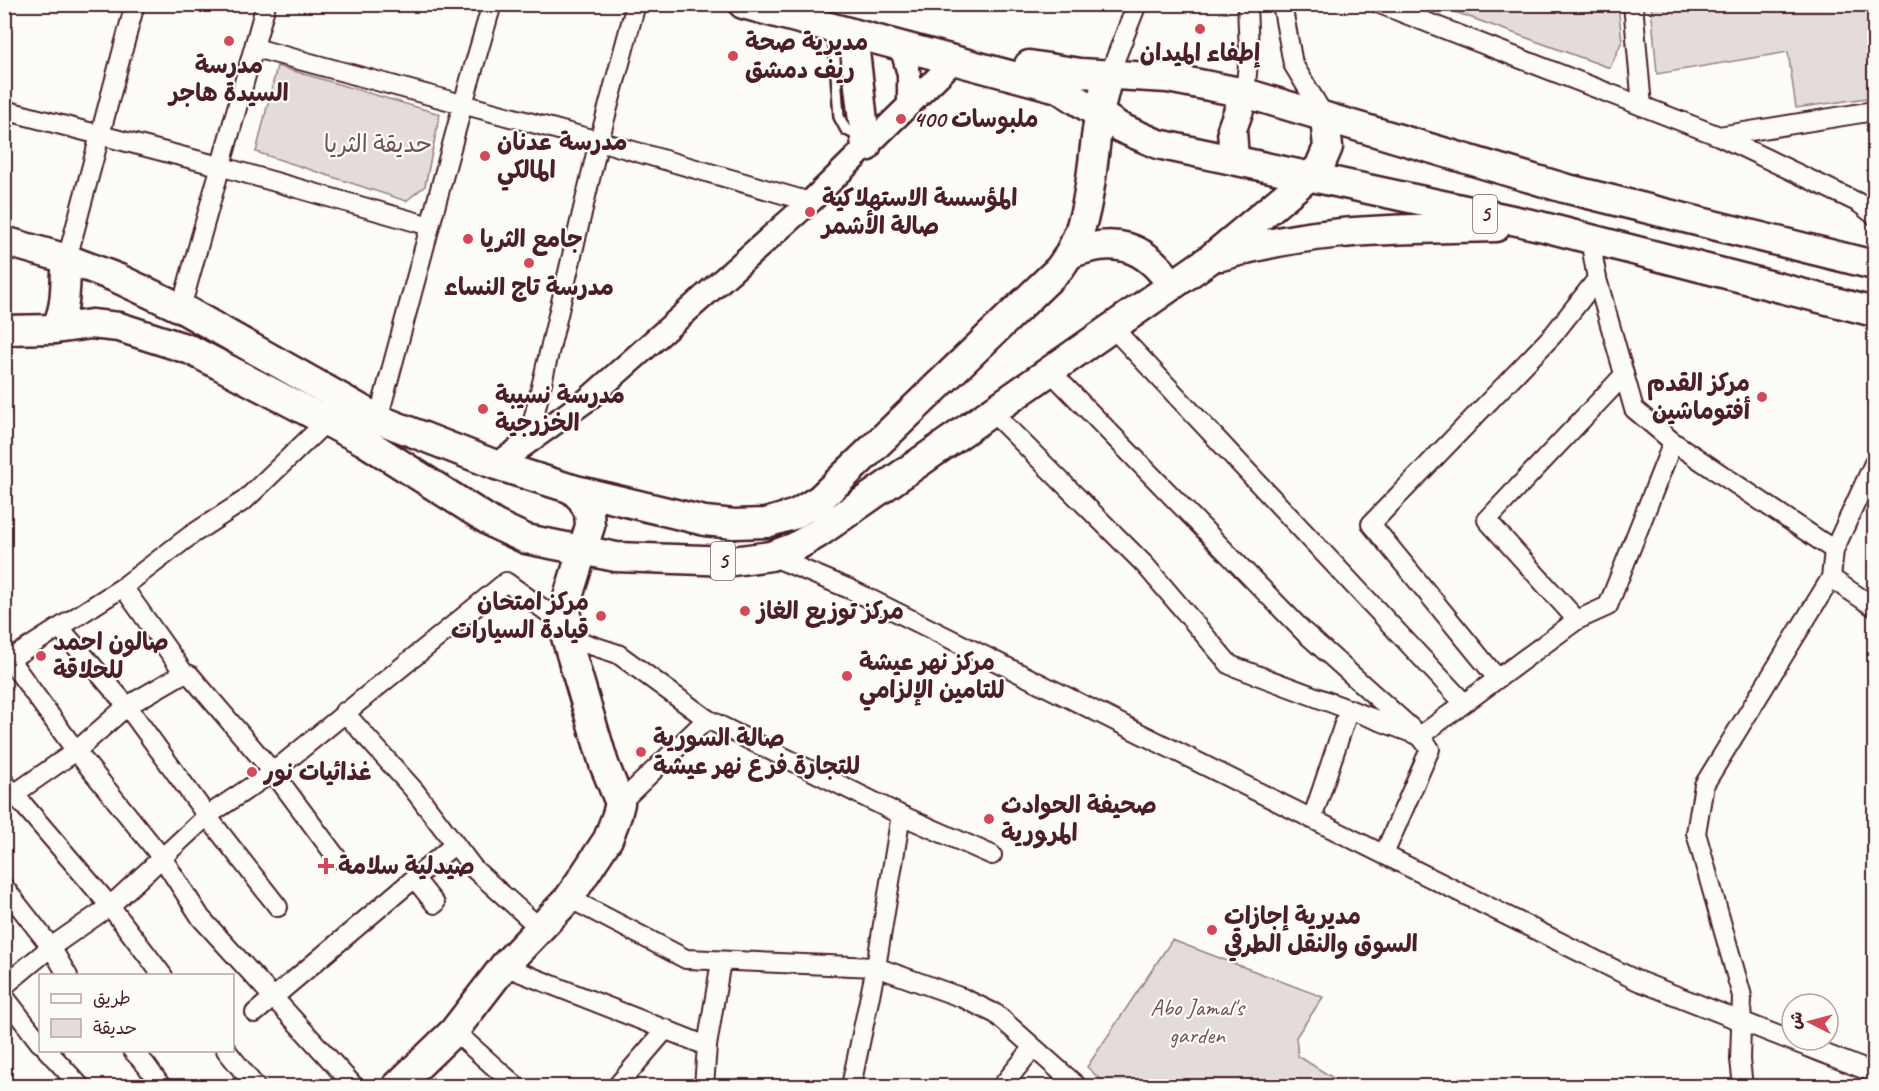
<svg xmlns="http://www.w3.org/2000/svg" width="1879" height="1091" font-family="Caveat,'Playpen Sans Arabic',sans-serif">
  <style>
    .green { fill: #e3dcda; stroke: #967e82; stroke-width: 1.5 }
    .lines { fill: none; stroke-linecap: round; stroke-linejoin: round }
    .service-casing { stroke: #4a1f2b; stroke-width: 14 }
    .minor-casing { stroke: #4a1f2b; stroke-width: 22 }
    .tertiary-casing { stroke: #4a1f2b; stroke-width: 27 }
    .primary-casing { stroke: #4a1f2b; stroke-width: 33 }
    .service { stroke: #fdfcf7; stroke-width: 9 }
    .minor { stroke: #fdfcf7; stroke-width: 18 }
    .tertiary { stroke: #fdfcf7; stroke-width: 22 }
    .primary { stroke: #fdfcf7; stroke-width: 28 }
    .poi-dot { fill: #d1495b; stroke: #fdfcf7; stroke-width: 2 }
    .labels { text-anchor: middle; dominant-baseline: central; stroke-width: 4.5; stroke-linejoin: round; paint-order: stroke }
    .shield { fill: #fdfcf7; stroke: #806168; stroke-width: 1.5 }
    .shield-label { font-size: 22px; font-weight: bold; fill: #4a1f2b }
    .poi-label { font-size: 24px; font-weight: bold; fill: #4a1f2b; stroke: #fdfcf7; text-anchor: start }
    .park-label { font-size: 24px; fill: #704e57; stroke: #fdfcf7 }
  </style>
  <rect width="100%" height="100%" fill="#fdfcf7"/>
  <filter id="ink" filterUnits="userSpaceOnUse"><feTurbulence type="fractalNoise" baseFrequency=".0167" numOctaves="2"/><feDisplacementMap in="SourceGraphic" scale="12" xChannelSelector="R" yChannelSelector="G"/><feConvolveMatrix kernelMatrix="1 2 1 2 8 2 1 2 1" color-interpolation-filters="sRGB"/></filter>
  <g filter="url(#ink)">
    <g class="green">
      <path d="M1436,5H1618L1622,41L1610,68Z"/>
      <path d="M1651,5H1874V97L1796,108L1788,52L1657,74Z"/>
      <path d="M277,66L440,114L425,186L406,201L256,152Z"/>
      <path d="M1172,940L1323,997L1296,1037L1298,1056L1346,1086H1107L1087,1067Z"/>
    </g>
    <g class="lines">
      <g class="service-casing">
        <path id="service" d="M833,31L839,117L846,130L861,137"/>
      </g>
      <g class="minor-casing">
        <g id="minor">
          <path d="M1282,4L1293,64L1325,117"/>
          <path d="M1380,4L1719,136L1859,203L1874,215"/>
          <path d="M1633,4L1642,106"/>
          <path d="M255,48L599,141L810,202"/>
          <path d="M1109,75L1137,4"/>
          <path d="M1245,93L1249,54L1247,4"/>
          <path d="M4,110L223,167L430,226"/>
          <path d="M1719,136L1874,111"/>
          <path d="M1590,239L1597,279L1634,409L1673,442L1834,550"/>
          <path d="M67,259L135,4"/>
          <path d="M181,308L266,4"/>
          <path d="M1112,327L1464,703"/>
          <path d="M1049,370L1304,632L1420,736L1577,620L1608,606L1673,442"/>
          <path d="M991,411L1145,565L1230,665L1420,736L1430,749L1384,854"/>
          <path d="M378,419L463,104L492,4"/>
          <path d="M528,442L599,141L636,4"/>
          <path d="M771,556L852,590L1636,980L1874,1073"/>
          <path d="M1831,578L1874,607"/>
          <path d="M123,587L184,673L190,675L273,772L337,858"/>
          <path d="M1577,620L1487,520L1624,375"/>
          <path d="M60,628L127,706L207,816L278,907"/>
          <path d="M566,637L618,654L707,719L620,803"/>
          <path d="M4,652L76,751L163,859L201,918L354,1086"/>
          <path d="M4,663L123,587L191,535L245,500L327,421"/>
          <path d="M1497,678L1371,524L1553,335L1597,279"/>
          <path d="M344,712L414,790L474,869L541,929"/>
          <path d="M707,719L901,815L992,855"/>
          <path d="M4,782L110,906L163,976"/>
          <path d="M4,801L76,751L127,706L184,673"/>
          <path d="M1312,819L1349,709"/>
          <path d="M415,879L435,904"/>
          <path d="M4,887L51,947L68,976"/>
          <path d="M569,898L686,959L876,967L963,998L996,1014L1077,1086"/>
          <path d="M504,966L707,1046"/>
          <path d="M4,986L51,947L110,906L207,816L273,772L506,582L564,624"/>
          <path d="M4,996L40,1043"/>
          <path d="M255,1013L455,844"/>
          <path d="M454,1031L516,1086"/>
          <path d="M47,1050L80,1086"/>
          <path d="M132,1050L146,1065L161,1086"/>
          <path d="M226,1050L255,1086"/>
          <path d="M617,1086L666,1029"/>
          <path d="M704,1086L707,1046L721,961"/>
          <path d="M851,1086L876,967L901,815"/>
          <path d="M1002,1086L1033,1048"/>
          <path d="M1743,1086L1740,1060L1742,996L1696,833L1704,785L1831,578L1834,550L1874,463"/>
        </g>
      </g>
      <g class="tertiary-casing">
        <g id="tertiary">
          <path d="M901,46L909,74V105"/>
          <path d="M496,465L587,400L810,202L955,60"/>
        </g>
      </g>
      <g class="primary-casing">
        <g id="primary">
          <path d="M743,4L1058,88L1121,128L1158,144L1540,226L1874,312"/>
          <path d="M853,34L866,147"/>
          <path d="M1029,65L1080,73L1168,78L1245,93L1564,188L1874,265"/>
          <path d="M1234,160L1232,129L1245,93"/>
          <path d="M4,241L67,259L117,278L181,308L378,419L496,465L572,489L705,521L734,524L766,523L796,514L820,499L1059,269C1101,216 1087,137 1109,75"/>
          <path d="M1070,254C1114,236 1145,245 1171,284"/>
          <path d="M1221,256C1317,227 1397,230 1496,227"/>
          <path d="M55,329C68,307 64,284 67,259"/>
          <path d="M4,330L55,329L91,324L119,327L191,350L364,441L496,525L526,539L616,557L733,561L771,556L795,547L817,534L1210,259L1319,168L1328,147L1325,117"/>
          <path d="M397,1086L454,1031L504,966L569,898L608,839L617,815L620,803L604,764L566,637L567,600L590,526L589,512L582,499L572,489"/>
        </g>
      </g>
      <use href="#service" class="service"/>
      <use href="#minor" class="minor"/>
      <use href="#tertiary" class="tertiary"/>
      <use href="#primary" class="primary"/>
    </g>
  </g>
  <g class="poi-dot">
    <circle cx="1200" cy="29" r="6"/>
    <circle cx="229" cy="41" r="6"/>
    <circle cx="733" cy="56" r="6"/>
    <circle cx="901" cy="119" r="6"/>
    <circle cx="485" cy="156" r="6"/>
    <circle cx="810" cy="212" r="6"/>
    <circle cx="468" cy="239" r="6"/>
    <circle cx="529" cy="263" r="6"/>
    <circle cx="1762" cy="397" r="6"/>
    <circle cx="483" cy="409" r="6"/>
    <circle cx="745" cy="611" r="6"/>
    <circle cx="601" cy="616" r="6"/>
    <circle cx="41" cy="656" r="6"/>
    <circle cx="847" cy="676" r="6"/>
    <circle cx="641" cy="752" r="6"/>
    <circle cx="252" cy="772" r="6"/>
    <circle cx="989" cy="819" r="6"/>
    <path d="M323 857h6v6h6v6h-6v6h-6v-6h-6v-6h6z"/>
    <circle cx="1212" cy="930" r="6"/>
  </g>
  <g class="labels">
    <g class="shield">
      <rect x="1473" y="195" width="24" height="38" rx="4.5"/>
      <rect x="711" y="542" width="24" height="38" rx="4.5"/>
    </g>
    <g class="shield-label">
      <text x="1485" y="214">5</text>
      <text x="723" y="561">5</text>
    </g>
    <g class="poi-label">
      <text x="745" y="42">مديرية صحة<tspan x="745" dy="28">ريف دمشق</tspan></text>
      <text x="1200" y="53" text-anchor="middle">إطفاء الميدان</text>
      <text x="229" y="65" text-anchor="middle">مدرسة<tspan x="229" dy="28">السيدة هاجر</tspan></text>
      <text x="913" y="119">ملبوسات 400</text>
      <text x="497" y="142">مدرسة عدنان<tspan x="497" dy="28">المالكي</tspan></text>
      <text x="822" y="198">المؤسسة الاستهلاكية<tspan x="822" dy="28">صالة الأشمر</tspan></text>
      <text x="480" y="239">جامع الثريا</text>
      <text x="529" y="287" text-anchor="middle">مدرسة تاج النساء</text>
      <text x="1750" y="383" text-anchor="end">مركز القدم<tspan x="1750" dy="28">أفتوماشين</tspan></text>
      <text x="495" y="395">مدرسة نسيبة<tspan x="495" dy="28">الخزرجية</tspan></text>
      <text x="589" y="602" text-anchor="end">مركز امتحان<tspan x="589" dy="28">قيادة السيارات</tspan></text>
      <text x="757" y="611">مركز توزيع الغاز</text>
      <text x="53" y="642">صالون احمد<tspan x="53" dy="28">للحلاقة</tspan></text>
      <text x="859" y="662">مركز نهر عيشة<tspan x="859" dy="28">للتامين الإلزامي</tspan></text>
      <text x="653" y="738">صالة السورية<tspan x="653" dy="28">للتجارة فرع نهر عيشة</tspan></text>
      <text x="264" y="772">غذائيات نور</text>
      <text x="1001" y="805">صحيفة الحوادث<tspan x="1001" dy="28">المرورية</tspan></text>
      <text x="338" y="866">صيدلية سلامة</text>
      <text x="1224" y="916">مديرية إجازات<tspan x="1224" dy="28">السوق والنقل الطرقي</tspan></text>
    </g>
    <g class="park-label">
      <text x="378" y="144">حديقة الثريا</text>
      <text x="1197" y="1007">Abo Jamal's<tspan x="1197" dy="28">garden</tspan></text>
    </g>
  </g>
  <rect width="1879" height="1091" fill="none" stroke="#fdfcf7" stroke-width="24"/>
  <rect x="12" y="12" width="1855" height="1067" fill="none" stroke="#4a1f2b" stroke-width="2" filter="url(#ink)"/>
  <rect x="39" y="974" width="195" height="78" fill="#fdfcf7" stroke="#b5a4a5" stroke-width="1.5"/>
  <rect x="51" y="994" width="30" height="9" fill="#fdfcf7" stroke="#b5a4a5" stroke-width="1.5"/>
  <text x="93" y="1004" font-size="18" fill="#4a1f2b">طريق</text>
  <rect x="51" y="1019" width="30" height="18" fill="#e3dcda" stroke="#b5a4a5" stroke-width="1.5"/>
  <text x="93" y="1034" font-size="18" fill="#4a1f2b">حديقة</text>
  <g transform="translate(1810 1022) rotate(276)"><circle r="28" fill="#fdfcf7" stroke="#b5a4a5" stroke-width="1.5"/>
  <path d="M0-4.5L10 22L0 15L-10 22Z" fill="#d1495b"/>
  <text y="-9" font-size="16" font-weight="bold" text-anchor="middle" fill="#4a1f2b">ش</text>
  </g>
</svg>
